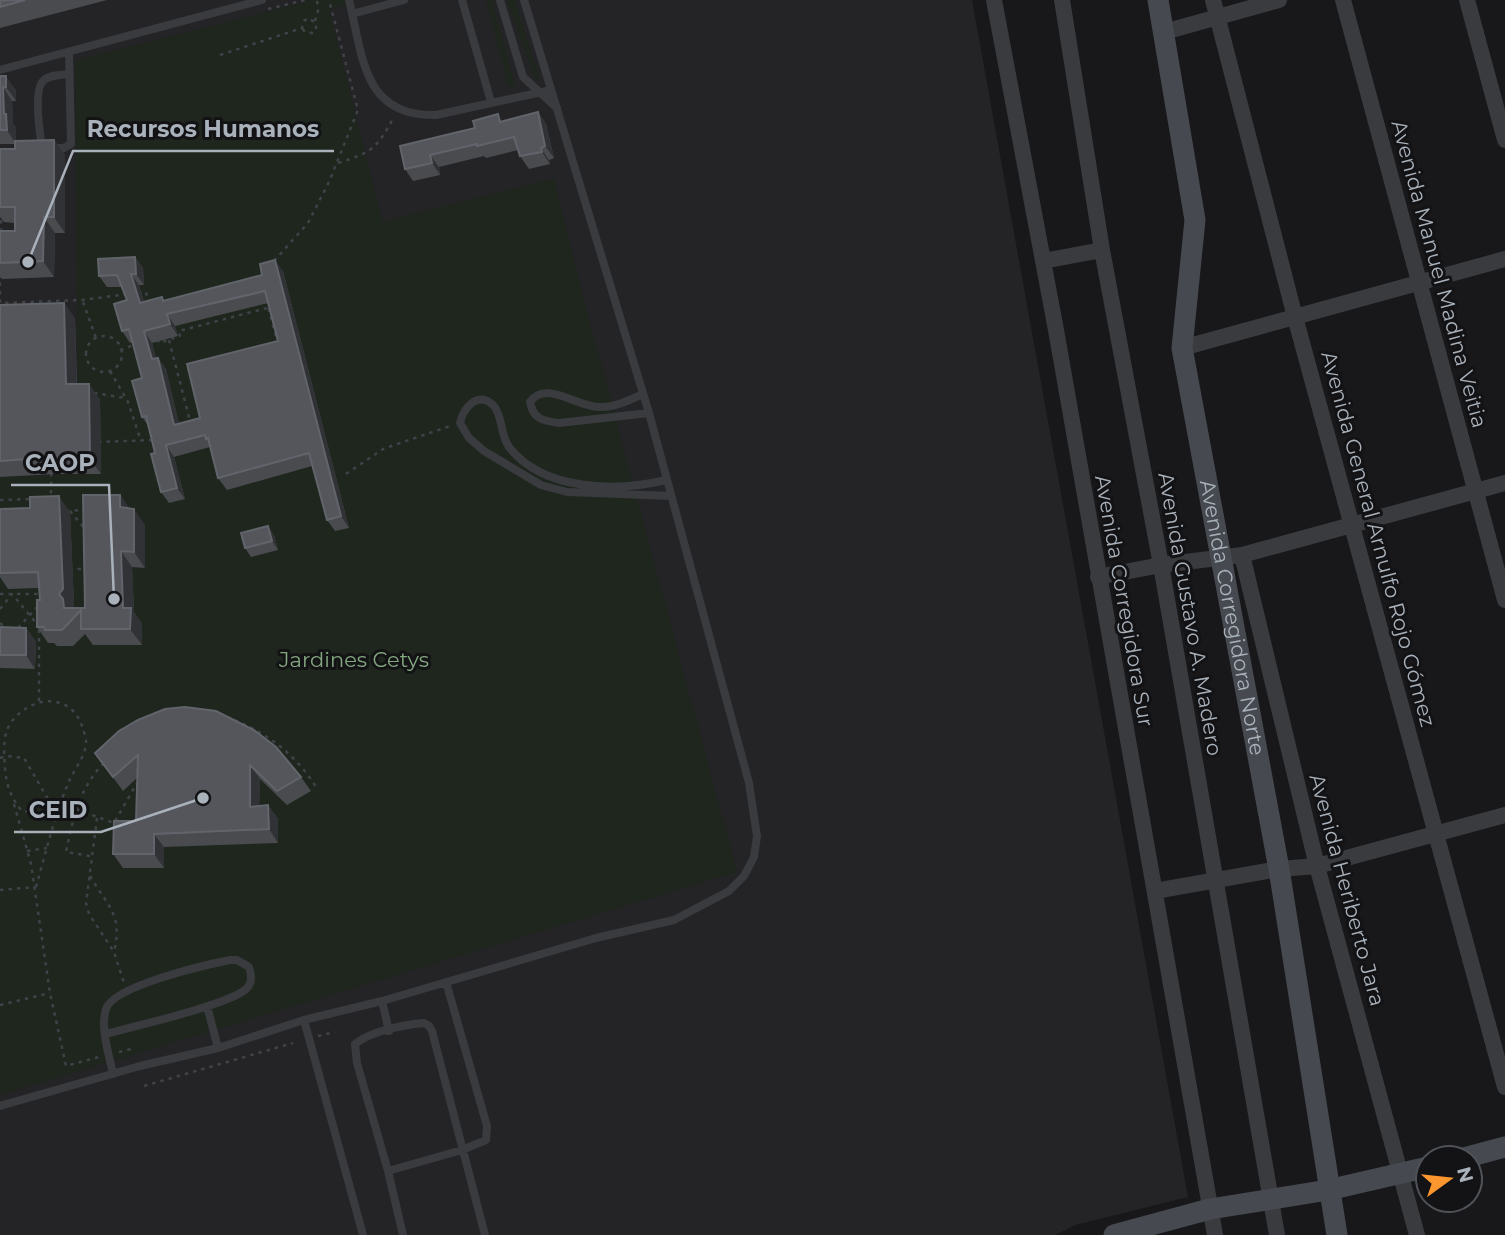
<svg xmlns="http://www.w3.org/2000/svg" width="1505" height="1235" font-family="Montserrat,sans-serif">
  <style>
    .built { fill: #242427 }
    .green { fill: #1e261d }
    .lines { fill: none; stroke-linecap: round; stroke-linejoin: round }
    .path { stroke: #3f4247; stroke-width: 2.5; stroke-dasharray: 3.5 5; stroke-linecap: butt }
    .lane { stroke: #393b3f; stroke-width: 8 }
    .street { stroke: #393b3f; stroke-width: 16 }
    .secondary { stroke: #464a50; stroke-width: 21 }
    .wall { fill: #494b4f; fill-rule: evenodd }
    .shaded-wall { fill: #313235 }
    .building { fill: #54565b; stroke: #61646a; stroke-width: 2; fill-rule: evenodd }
    .labels { text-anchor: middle; stroke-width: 6; stroke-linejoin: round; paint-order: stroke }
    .street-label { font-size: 21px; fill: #a9b1bb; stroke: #131315 }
    .park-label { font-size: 21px; fill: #83a77f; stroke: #131315 }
    .leader { fill: none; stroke: #a9b1bb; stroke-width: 2.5 }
    .callout-dot { fill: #a9b1bb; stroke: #131315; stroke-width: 2.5 }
    .callout-label { font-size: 23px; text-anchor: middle; font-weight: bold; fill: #a9b1bb; stroke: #131315; stroke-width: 6; stroke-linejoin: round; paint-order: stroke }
  </style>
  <rect width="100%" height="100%" fill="#18181a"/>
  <!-- built -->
  <path class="built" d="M0 0H972L1188 1197 1075 1225 1055 1235H0Z"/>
  <!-- green -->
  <path class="green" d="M311 0H352L353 3 329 10 383 222 554 179 588 315 737 872 0 1095V477L55 474H101L78 400 75 61Z
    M486 0H492L515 85 508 87Z
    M507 0H515L539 78 535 79Z"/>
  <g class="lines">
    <!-- path -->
    <path class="path" d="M268 9 305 0
      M315 21 318 11 317 0
      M220 55 302 28 304 21 308 18 316 23V30L312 33 305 32 302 28
      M338 163C373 152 376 149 394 117
      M1 232V218
      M274 261 308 223 329 182 358 110 329 0
      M0 274V303L82 300 128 294
      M138 293 146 292 148 302
      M266 300 278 344
      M83 302 96 338
      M86 354a18 18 0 1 1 36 0a18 18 0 1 1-36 0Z
      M158 339 159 343 180 336 179 331 267 308
      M169 340 190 421
      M120 350 134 345
      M110 371 128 402 141 441
      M94 393 125 398
      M98 442 154 440
      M51 473V498
      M346 474 383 449 450 426
      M0 500 32 499
      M66 511 84 510
      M70 511 85 529
      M69 569H87
      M0 594H40
      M0 609 12 594 37 624
      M0 623 6 628
      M18 628 37 607
      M39 701V627
      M227 717C264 731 295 753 316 787
      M0 758 7 756 24 758 48 799 114 823 137 783
      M14 804 31 864 50 993 66 1066 99 1057
      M97 818 86 903 89 914 114 952 124 983
      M27 851 47 848
      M90 856 66 852C73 819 79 789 103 764
      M90 876C108 907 123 914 114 952
      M36 887C46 852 55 813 70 779 76 766 90 751 85 735 82 726 80 718 73 711 52 690 17 706 7 730 3 740 4 756 5 767 6 785 11 798 22 811L37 812 52 800
      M0 890 36 887
      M0 1005 50 993
      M318 1036 335 1032
      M119 1052 135 1048
      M144 1086 293 1043"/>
    <!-- lane -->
    <path class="lane" d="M349 0C363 55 362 117 436 115L551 90
      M462 0 491 102
      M500 0 523 77 557 108
      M352 14 404 0
      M0 70 262 0
      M42 147C40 134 33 91 43 81 48 75 62 75 69 74
      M52 148H64L71 144 69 52
      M643 394C630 400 616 407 601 407 577 408 547 379 530 402 533 419 543 421 559 423L649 413
      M666 480C616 492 543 491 509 447 500 435 503 417 494 406 478 389 463 409 460 423L469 438 484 451 541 485 567 492 671 496
      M382 1001 389 1031
      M207 1006 218 1048
      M304 1020 363 1235
      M105 1034C131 1027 233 1004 247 988 253 982 251 974 249 967L237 960H230C205 965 113 986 106 1009 100 1029 109 1054 113 1074
      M0 1106 140 1066 218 1048 304 1020 382 1001 596 938 674 920 729 891 744 876 754 857 757 836 749 783 649 413 524 0
      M388 1171 462 1150 486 1140 487 1126 446 982
      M403 1235 388 1171 357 1063 355 1044C371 1031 403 1025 424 1023L429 1026 432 1031 485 1235"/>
    <!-- street -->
    <path class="street" d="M994 0 1056 330 1215 1235
      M1062 0 1102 250 1161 565 1277 1235
      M1213 0 1295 317 1505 1087
      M1343 0 1505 600
      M1467 0 1505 140
      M1164 32 1279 0
      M1043 261 1102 250
      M1182 348 1505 259
      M1242 555 1317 866 1417 1235
      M1098 577 1161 565 1242 555 1505 483
      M1155 891 1279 869 1317 866 1505 815"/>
    <!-- secondary -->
    <g class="secondary">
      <path id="s1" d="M1158 0 1195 220 1182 348 1279 869 1337 1235"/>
      <path d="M1464 1158 1505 1147"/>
      <path d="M1114 1235 1210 1209 1328 1190 1428 1167"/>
    </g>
  </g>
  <!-- wall -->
  <path class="wall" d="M0 0H107L0 28Z
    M0 76 16 90V101H12L13 124 16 128V141L54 140 65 155V233H55L54 277 2 279 0 277V231H15V223L4 222 0 217V149H15V144H0Z
    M538 112 546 124 554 158 549 160 550 164 529 169 520 156 518 150 486 158 484 156 439 167 440 175 413 181 405 169 400 146Z
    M135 257 143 268 144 285H139L144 302 162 297 165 301 283 271 349 528 335 531 327 520 312 466 227 490 218 478 210 447 174 457 185 499 169 503 161 492 155 453 149 427 142 417V378L133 342 130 343 122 331 127 300 122 287H107L99 276ZM268 303 278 341 200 418 179 424 166 369 158 358H156L152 343 178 336 175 326Z
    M64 303 75 319 77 384H89L100 400 101 474H55L0 477V305Z
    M120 495 129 508 145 525V568L132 567 134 612 142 624V645H93L85 634 73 646H57L54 643H48L37 627 40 600 39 588 8 589 0 577V509L70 512 74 605 72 608H85Z
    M274 535 278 550 251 557 245 548Z
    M0 627 26 628 36 642 35 669 0 668Z
    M119 731 301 777 311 791 287 805 260 779 259 806 268 805 278 819V843L164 847V868H123L113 854 136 821 137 778 123 791 95 753Z"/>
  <!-- shaded-wall -->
  <path class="shaded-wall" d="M6 76 16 90V101L6 87Z
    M3 87 12 101 13 124 16 128V144L7 130 4 114Z
    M538 112 546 124 554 158 545 146Z
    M54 140 65 155V233L54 217Z
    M541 148 549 160 550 164 542 152Z
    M430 155 439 167 440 175 432 163Z
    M44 217 55 233 54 277 43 261Z
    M135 257 143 268 144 285 136 274Z
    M275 260 283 271 349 528 341 516Z
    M131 274 139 285 148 315 140 303Z
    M64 303 75 319 77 399 66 384Z
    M167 314 175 326 178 336 170 324Z
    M144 331 152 343 160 371 152 359Z
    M158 358 166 369 182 436 174 425Z
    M89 384 100 400 101 474 90 459Z
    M166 445 174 457 185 499 177 488Z
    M120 495 131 511 120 507Z
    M59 496 70 512 74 605 70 610 64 608 59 594Z
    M134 509 145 525V568L134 552Z
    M268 526 274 535 278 550 272 541Z
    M121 551 132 567 134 612 142 624V645L130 629 123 608Z
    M26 628 36 642 35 669 26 655Z
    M250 765 260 779 259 821 250 807Z
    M268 805 278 819V843L269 829Z
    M154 834 164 847V868L154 854Z"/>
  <!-- building -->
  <path class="building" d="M0 0H25L0 7Z
    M0 76H6V87H3L4 114H6L7 130H0Z
    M538 112 545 146 541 148 542 152 520 156 514 137 477 146V144L430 155 432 163 405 169 400 146 475 128 473 121 498 114 500 122Z
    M54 140V217H44L43 261 0 263V231H15V207H0V149H15V141Z
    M135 257 136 274H131L140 303 162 297 163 301 262 275 260 264 275 260 341 516 327 520 309 453 218 478 208 438 206 439 205 435 166 445 177 488 161 492 151 454 155 453 146 416 142 417 132 381 142 378 129 329 122 331 114 304 127 300 117 275 99 276 98 259ZM265 291 278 341 187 364 200 418 174 425 158 358 152 359 144 331 170 324 167 314Z
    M64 303 66 384H89L90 459 44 458 0 461V305Z
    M83 495H120V507L134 509V552L121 551 123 608H131L130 629H81V610L62 630H45L44 627H37V600H40L38 572 0 573V509L30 508V497L59 496 63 589 59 594 63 599 64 608H85Z
    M268 526 272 541 245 548 241 533Z
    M0 627 26 628V655H0Z
    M185 707 216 711 254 730 276 747 301 777 277 791 250 765V807L268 805 269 829 154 834V854H113L114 821H136L138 755 113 777 95 753 119 731 138 720 165 709Z"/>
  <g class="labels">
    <!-- street labels -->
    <g class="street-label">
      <text transform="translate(1439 274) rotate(75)" y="7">Avenida Manuel Madina Veitia</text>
      <text transform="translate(1378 539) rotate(75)" y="7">Avenida General Arnulfo Rojo Gómez</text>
      <text transform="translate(1124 601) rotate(80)" y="7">Avenida Corregidora Sur</text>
      <text transform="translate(1190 614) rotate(80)" y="7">Avenida Gustavo A. Madero</text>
      <text dy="7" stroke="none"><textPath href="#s1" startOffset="626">Avenida Corregidora Norte</textPath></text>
      <text transform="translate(1347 890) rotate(75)" y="7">Avenida Heriberto Jara</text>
    </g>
    <!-- park labels -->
    <g class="park-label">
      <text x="354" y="667">Jardines Cetys</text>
    </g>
  </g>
  <!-- callouts -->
  <path class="leader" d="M28 262L73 151H334M114 599L109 485H11M203 798L101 832H14"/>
  <g class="callout-dot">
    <circle cx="28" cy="262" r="7"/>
    <circle cx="114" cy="599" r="7"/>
    <circle cx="203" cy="798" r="7"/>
  </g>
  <g class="callout-label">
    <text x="203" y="137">Recursos Humanos</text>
    <text x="60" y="471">CAOP</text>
    <text x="58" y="818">CEID</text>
  </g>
  <!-- north arrow -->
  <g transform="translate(1449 1179) rotate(75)"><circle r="33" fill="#131315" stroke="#4f5257" stroke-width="2"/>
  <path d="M0-5L12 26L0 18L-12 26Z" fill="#fc962e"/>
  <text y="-10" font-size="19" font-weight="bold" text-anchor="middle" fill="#a9b1bb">N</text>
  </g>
</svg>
